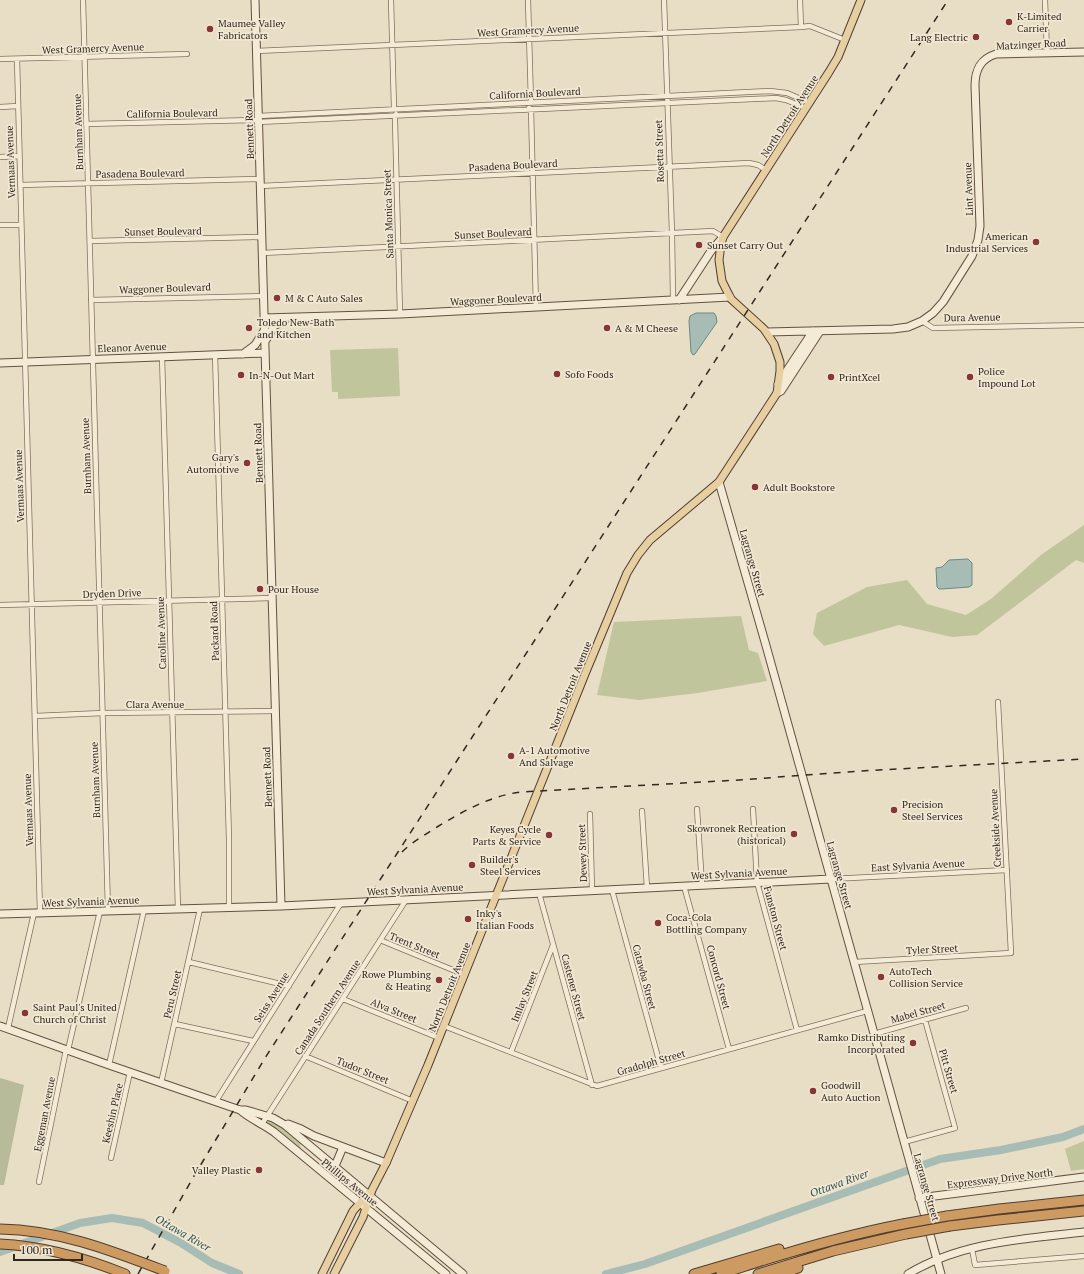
<svg xmlns="http://www.w3.org/2000/svg" width="1084" height="1274" font-family="'PT Serif',serif">
  <style>
    .green { fill: #c1c59b }
    .cemetery { fill: #b7bb99 }
    .water { fill: #a6bcb5; stroke: #6e8982 }
    .lines { fill: none; stroke-linecap: round; stroke-linejoin: round }
    .river { stroke: #a6bcb5; stroke-width: 8 }
    .street-casing { stroke: #816f5e; stroke-width: 6 }
    .secondary-casing { stroke: #635141; stroke-width: 9 }
    .primary-casing { stroke: #4f3e31; stroke-width: 9 }
    .highway-casing { stroke: #4f3e31; stroke-width: 11 }
    .street { stroke: #f4ebd7; stroke-width: 4.5 }
    .secondary { stroke: #f4ebd7; stroke-width: 7 }
    .primary { stroke: #e7cfa2; stroke-width: 7 }
    .highway { stroke: #cd9a61; stroke-width: 9 }
    .rail { stroke: #332820; stroke-width: 1.5; stroke-dasharray: 7 7; stroke-linecap: butt }
    .highway-bridge-casing { stroke: #4f3e31; stroke-width: 11; stroke-linecap: butt }
    .highway-bridge { stroke: #cd9a61; stroke-width: 9 }
    .poi-dot { fill: #883538; stroke: #f1e8d4; stroke-width: 1.5 }
    .labels { text-anchor: middle; stroke-width: 3.5; stroke-linejoin: round; paint-order: stroke }
    .poi-label { font-size: 10px; fill: #332820; stroke: #f1e8d4; text-anchor: start }
    .street-label { font-size: 10px; fill: #332820; stroke: #f1e8d4 }
    .water-label { font-size: 11px; font-style: italic; fill: #31514e; stroke: #f1e8d4 }
  </style>
  <rect width="100%" height="100%" fill="#e8ddc5"/>
  <!-- green -->
  <path class="green" d="M398 348 400 396 338 399V392H332L330 350Z
    M1084 525V563L1076 560 977 635 952 637 899 625 824 646 813 634 817 613 867 587 907 580 927 604 966 615 991 599 1041 555Z
    M741 616 749 650 758 653 767 681 698 693 639 700 597 695 614 622Z
    M268 1120 277 1124 298 1139 300 1142 301 1150 268 1124 267 1121Z
    M1084 1141V1169L1071 1171 1065 1149Z"/>
  <!-- cemetery -->
  <path class="cemetery" d="M0 1078 24 1085 4 1185H0Z"/>
  <!-- water -->
  <path class="water" d="M696 313H714L716 316 717 322 695 354 693 355 691 352 689 321 690 316Z
    M968 559 972 563V585L969 587 942 589H939L937 587 936 568 942 567 949 560Z"/>
  <g class="lines">
    <!-- river -->
    <path class="river" d="M0 1252 80 1223 112 1218 143 1223 181 1243 212 1263 239 1274
      M606 1274 645 1264 940 1159 1001 1150 1063 1137 1084 1129"/>
    <defs>
      <path id="street" d="M83 0 108 911
        M391 0 394 108 396 109
        M528 0 531 102 530 103
        M664 0 672 233 673 300
        M800 0 801 27
        M1045 0 1047 53
        M256 51 801 27 810 26 845 40
        M0 59 187 54
        M17 59 40 913
        M0 107 18 106
        M529 108 531 109 536 307
        M396 114 395 115V120L400 314
        M258 116 770 91 787 93 810 103
        M258 122 776 98 786 100 806 108
        M86 124 258 120
        M0 157 19 156
        M20 185 260 179
        M260 186 749 163 758 165 766 170
        M0 225H21
        M90 241 261 237
        M262 253 713 231 723 237
        M91 300 263 296
        M922 321 933 328 1084 325
        M215 354 229 839V908
        M162 356 178 909
        M0 605 272 598
        M35 716 103 713 275 711
        M697 809 702 885
        M753 809 757 882 797 1030
        M642 811 647 888
        M590 814 592 891
        M831 879 1007 870
        M684 886 729 1049
        M612 890 661 1068
        M539 893 592 1085
        M380 940 465 975
        M189 962 289 986
        M854 962 1011 953 998 702
        M343 999 439 1038
        M175 1024 253 1041
        M444 1026 597 1086 867 1011
        M8 1028 34 913
        M874 1034 966 1008
        M68 1050 100 911
        M511 1052 553 945
        M305 1056 413 1101
        M109 1065 144 910
        M161 1083 200 909
        M216 1101 341 903
        M262 1124 406 900
        M904 1142 955 1128 925 1020
        M111 1158 130 1072
        M39 1182 66 1050
        M972 1249 975 1265 1084 1256"/>
      <path id="secondary" d="M255 0 281 906
        M679 300 711 251 723 237
        M264 318 400 314 730 297
        M767 332 893 329 908 327 922 321 933 313 943 302 972 256 978 240 980 226 975 86C975 70 980 59 996 54L1084 52
        M266 340 274 326 286 319
        M243 354 255 345 264 331
        M0 363 265 353
        M778 384 813 331
        M777 393 781 391 820 331
        M719 482 765 642 941 1274
        M0 914 281 906 831 879
        M0 1026 109 1065 240 1110H246L273 1118 285 1125 463 1274
        M240 1110C250 1119 263 1124 274 1132L446 1274
        M288 1124 301 1129 314 1136 386 1163
        M335 1166 343 1147
        M919 1198 1084 1177
        M908 1274C961 1242 1024 1239 1084 1232"/>
      <path id="primary" d="M322 1274 353 1211 369 1193
        M334 1274 363 1217 372 1190 386 1163 428 1065 585 674 627 573 638 555 650 540 719 482 777 393 780 371V362L774 344 764 329 731 299 722 281 719 260 721 244 723 237 829 72 838 57 861 0"/>
      <path id="highway" d="M947 1216 999 1209 1084 1200
        M950 1226 998 1220 1084 1211
        M0 1244C43 1246 85 1258 125 1274
        M694 1274 779 1249
        M721 1274C781 1254 841 1236 903 1224
        M758 1274 833 1251 906 1234
        M780 1274 798 1268"/>
    </defs>
    <!-- street casing -->
    <use href="#street" class="street-casing"/>
    <!-- secondary casing -->
    <use href="#secondary" class="secondary-casing"/>
    <!-- primary casing -->
    <use href="#primary" class="primary-casing"/>
    <!-- highway casing -->
    <use href="#highway" class="highway-casing"/>
    <!-- street -->
    <use href="#street" class="street"/>
    <!-- secondary -->
    <use href="#secondary" class="secondary"/>
    <!-- primary -->
    <use href="#primary" class="primary"/>
    <!-- highway -->
    <use href="#highway" class="highway"/>
    <!-- rail -->
    <path class="rail" d="M402 852C412 842 425 835 437 827 464 811 489 796 521 792L739 780 860 771 1084 759
      M138 1274 194 1176 265 1058 948 0"/>
    <defs>
      <path id="highway-bridge" d="M903 1224 947 1216
        M0 1229C59 1230 110 1250 165 1271
        M906 1234 950 1226"/>
    </defs>
    <!-- highway-bridge casing -->
    <use href="#highway-bridge" class="highway-bridge-casing"/>
    <!-- highway-bridge -->
    <use href="#highway-bridge" class="highway-bridge"/>
  </g>
  <!-- markers -->
  <g class="poi-dot">
    <circle cx="1009" cy="22" r="4"/>
    <circle cx="210" cy="29" r="4"/>
    <circle cx="976" cy="37" r="4"/>
    <circle cx="1036" cy="242" r="4"/>
    <circle cx="699" cy="245" r="4"/>
    <circle cx="277" cy="298" r="4"/>
    <circle cx="249" cy="328" r="4"/>
    <circle cx="607" cy="328" r="4"/>
    <circle cx="557" cy="374" r="4"/>
    <circle cx="241" cy="375" r="4"/>
    <circle cx="831" cy="377" r="4"/>
    <circle cx="970" cy="377" r="4"/>
    <circle cx="247" cy="463" r="4"/>
    <circle cx="755" cy="487" r="4"/>
    <circle cx="260" cy="589" r="4"/>
    <circle cx="511" cy="756" r="4"/>
    <circle cx="894" cy="810" r="4"/>
    <circle cx="794" cy="834" r="4"/>
    <circle cx="549" cy="835" r="4"/>
    <circle cx="472" cy="865" r="4"/>
    <circle cx="468" cy="919" r="4"/>
    <circle cx="658" cy="923" r="4"/>
    <circle cx="881" cy="977" r="4"/>
    <circle cx="439" cy="980" r="4"/>
    <circle cx="25" cy="1013" r="4"/>
    <circle cx="913" cy="1043" r="4"/>
    <circle cx="813" cy="1091" r="4"/>
    <circle cx="259" cy="1170" r="4"/>
  </g>
  <g class="labels">
    <!-- poi labels -->
    <g class="poi-label">
      <text x="1017" y="20">K-Limited<tspan x="1017" dy="12">Carrier</tspan></text>
      <text x="218" y="27">Maumee Valley<tspan x="218" dy="12">Fabricators</tspan></text>
      <text x="968" y="41" text-anchor="end">Lang Electric</text>
      <text x="1028" y="240" text-anchor="end">American<tspan x="1028" dy="12">Industrial Services</tspan></text>
      <text x="707" y="249">Sunset Carry Out</text>
      <text x="285" y="302">M &amp; C Auto Sales</text>
      <text x="257" y="326">Toledo New-Bath<tspan x="257" dy="12">and Kitchen</tspan></text>
      <text x="615" y="332">A &amp; M Cheese</text>
      <text x="978" y="375">Police<tspan x="978" dy="12">Impound Lot</tspan></text>
      <text x="565" y="378">Sofo Foods</text>
      <text x="249" y="379">In-N-Out Mart</text>
      <text x="839" y="381">PrintXcel</text>
      <text x="239" y="461" text-anchor="end">Gary's<tspan x="239" dy="12">Automotive</tspan></text>
      <text x="763" y="491">Adult Bookstore</text>
      <text x="268" y="593">Pour House</text>
      <text x="519" y="754">A-1 Automotive<tspan x="519" dy="12">And Salvage</tspan></text>
      <text x="902" y="808">Precision<tspan x="902" dy="12">Steel Services</tspan></text>
      <text x="786" y="832" text-anchor="end">Skowronek Recreation<tspan x="786" dy="12">(historical)</tspan></text>
      <text x="541" y="833" text-anchor="end">Keyes Cycle<tspan x="541" dy="12">Parts &amp; Service</tspan></text>
      <text x="480" y="863">Builder's<tspan x="480" dy="12">Steel Services</tspan></text>
      <text x="476" y="917">Inky's<tspan x="476" dy="12">Italian Foods</tspan></text>
      <text x="666" y="921">Coca-Cola<tspan x="666" dy="12">Bottling Company</tspan></text>
      <text x="889" y="975">AutoTech<tspan x="889" dy="12">Collision Service</tspan></text>
      <text x="431" y="978" text-anchor="end">Rowe Plumbing<tspan x="431" dy="12">&amp; Heating</tspan></text>
      <text x="33" y="1011">Saint Paul's United<tspan x="33" dy="12">Church of Christ</tspan></text>
      <text x="905" y="1041" text-anchor="end">Ramko Distributing<tspan x="905" dy="12">Incorporated</tspan></text>
      <text x="821" y="1089">Goodwill<tspan x="821" dy="12">Auto Auction</tspan></text>
      <text x="251" y="1174" text-anchor="end">Valley Plastic</text>
    </g>
    <!-- street labels -->
    <g class="street-label">
      <text transform="translate(528 30) rotate(-3)" y="4">West Gramercy Avenue</text>
      <text transform="translate(1031 44) rotate(-3)" y="4">Matzinger Road</text>
      <text transform="translate(93 48) rotate(-2)" y="4">West Gramercy Avenue</text>
      <text transform="translate(535 93) rotate(-3)" y="4">California Boulevard</text>
      <text transform="translate(172 113) rotate(-1)" y="4">California Boulevard</text>
      <text transform="translate(789 116) rotate(-57)" y="4">North Detroit Avenue</text>
      <text transform="translate(249 129) rotate(-92)" y="4">Bennett Road</text>
      <text transform="translate(78 132) rotate(-92)" y="4">Burnham Avenue</text>
      <text transform="translate(659 151) rotate(-92)" y="4">Rosetta Street</text>
      <text transform="translate(10 162) rotate(-92)" y="4">Vermaas Avenue</text>
      <text transform="translate(513 165) rotate(-3)" y="4">Pasadena Boulevard</text>
      <text transform="translate(140 173) rotate(-1)" y="4">Pasadena Boulevard</text>
      <text transform="translate(968 189) rotate(-92)" y="4">Lint Avenue</text>
      <text transform="translate(388 214) rotate(-92)" y="4">Santa Monica Street</text>
      <text transform="translate(163 231) rotate(-1)" y="4">Sunset Boulevard</text>
      <text transform="translate(493 233) rotate(-3)" y="4">Sunset Boulevard</text>
      <text transform="translate(165 288) rotate(-2)" y="4">Waggoner Boulevard</text>
      <text transform="translate(496 299) rotate(-3)" y="4">Waggoner Boulevard</text>
      <text transform="translate(972 317) rotate(-1)" y="4">Dura Avenue</text>
      <text transform="translate(132 347) rotate(-2)" y="4">Eleanor Avenue</text>
      <text transform="translate(258 453) rotate(-92)" y="4">Bennett Road</text>
      <text transform="translate(86 456) rotate(-92)" y="4">Burnham Avenue</text>
      <text transform="translate(19 486) rotate(-92)" y="4">Vermaas Avenue</text>
      <text transform="translate(753 563) rotate(74)" y="4">Lagrange Street</text>
      <text transform="translate(112 593) rotate(-2)" y="4">Dryden Drive</text>
      <text transform="translate(214 631) rotate(-92)" y="4">Packard Road</text>
      <text transform="translate(161 633) rotate(-92)" y="4">Caroline Avenue</text>
      <text transform="translate(570 686) rotate(-68)" y="4">North Detroit Avenue</text>
      <text x="155" y="708">Clara Avenue</text>
      <text transform="translate(267 777) rotate(-92)" y="4">Bennett Road</text>
      <text transform="translate(95 780) rotate(-92)" y="4">Burnham Avenue</text>
      <text transform="translate(28 810) rotate(-92)" y="4">Vermaas Avenue</text>
      <text transform="translate(995 828) rotate(-93)" y="4">Creekside Avenue</text>
      <text transform="translate(582 853) rotate(-92)" y="4">Dewey Street</text>
      <text transform="translate(918 865) rotate(-3)" y="4">East Sylvania Avenue</text>
      <text transform="translate(739 873) rotate(-3)" y="4">West Sylvania Avenue</text>
      <text transform="translate(840 875) rotate(74)" y="4">Lagrange Street</text>
      <text transform="translate(415 889) rotate(-3)" y="4">West Sylvania Avenue</text>
      <text transform="translate(91 901) rotate(-2)" y="4">West Sylvania Avenue</text>
      <text transform="translate(776 918) rotate(75)" y="4">Funston Street</text>
      <text transform="translate(415 945) rotate(22)" y="4">Trent Street</text>
      <text transform="translate(932 949) rotate(-3)" y="4">Tyler Street</text>
      <text transform="translate(645 977) rotate(75)" y="4">Catawba Street</text>
      <text transform="translate(719 977) rotate(75)" y="4">Concord Street</text>
      <text transform="translate(449 987) rotate(-68)" y="4">North Detroit Avenue</text>
      <text transform="translate(574 987) rotate(75)" y="4">Castener Street</text>
      <text transform="translate(172 994) rotate(-77)" y="4">Peru Street</text>
      <text transform="translate(524 996) rotate(-68)" y="4">Imlay Street</text>
      <text transform="translate(271 997) rotate(-58)" y="4">Seiss Avenue</text>
      <text transform="translate(327 1007) rotate(-57)" y="4">Canada Southern Avenue</text>
      <text transform="translate(394 1010) rotate(22)" y="4">Alva Street</text>
      <text transform="translate(918 1012) rotate(-16)" y="4">Mabel Street</text>
      <text transform="translate(651 1062) rotate(-16)" y="4">Gradolph Street</text>
      <text transform="translate(363 1070) rotate(22)" y="4">Tudor Street</text>
      <text transform="translate(949 1071) rotate(74)" y="4">Pitt Street</text>
      <text transform="translate(112 1113) rotate(-77)" y="4">Keeshin Place</text>
      <text transform="translate(44 1114) rotate(-79)" y="4">Eggeman Avenue</text>
      <text transform="translate(1000 1178) rotate(-7)" y="4">Expressway Drive North</text>
      <text transform="translate(350 1182) rotate(39)" y="4">Phillips Avenue</text>
      <text transform="translate(927 1187) rotate(74)" y="4">Lagrange Street</text>
    </g>
    <!-- water labels -->
    <g class="water-label">
      <text transform="translate(839 1183) rotate(-20)" y="4">Ottawa River</text>
      <text transform="translate(183 1233) rotate(30)" y="4">Ottawa River</text>
    </g>
  </g>
  <!-- scale -->
  <path d="M14 1254v6h68v-6" fill="none" stroke="#332820" stroke-width="2"/>
  <text x="20" y="1254" font-size="12" fill="#332820" stroke="#f1e8d4" stroke-width="3" paint-order="stroke">100 m</text>
</svg>
